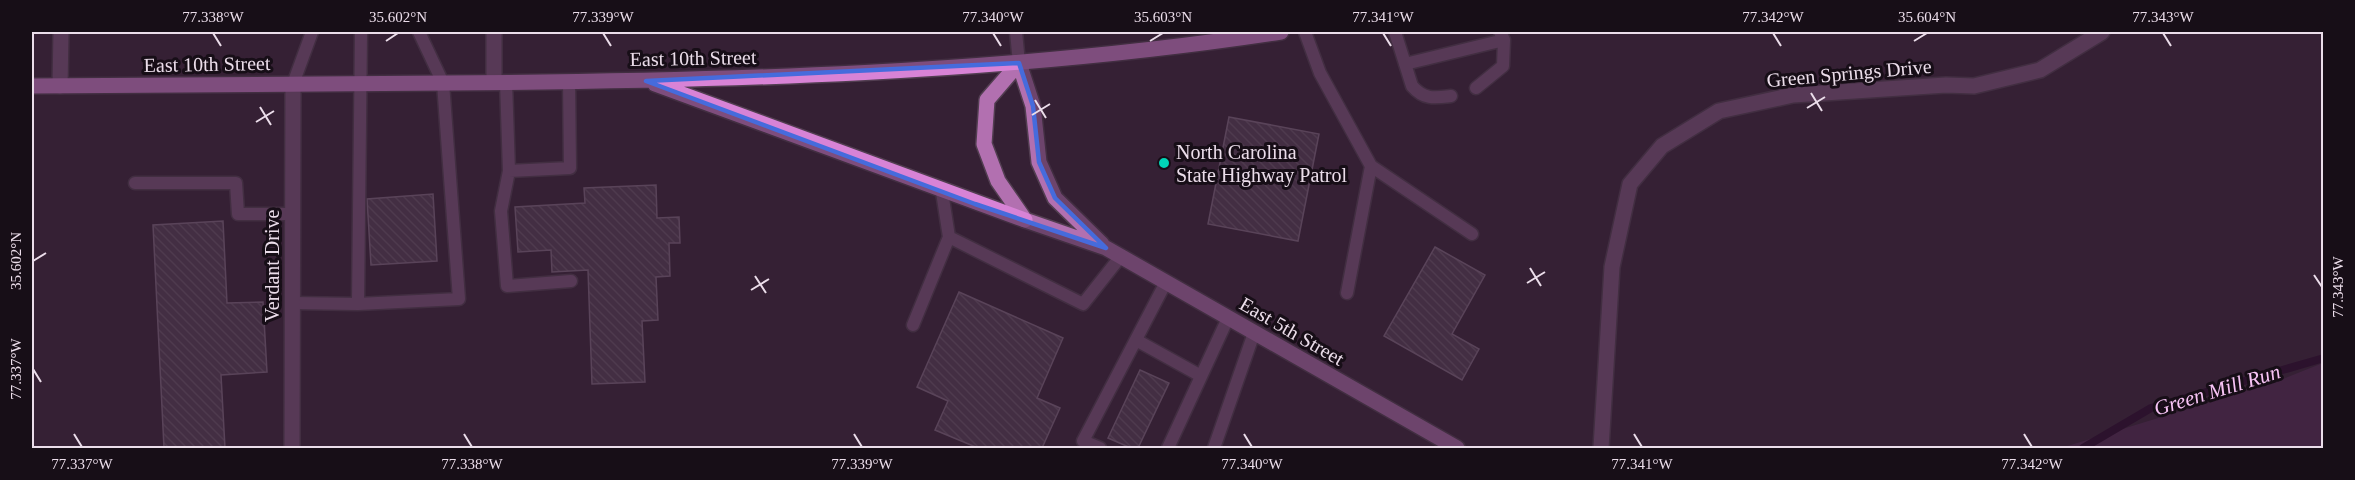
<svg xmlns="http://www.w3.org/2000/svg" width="2355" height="480" font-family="'Times New Roman',serif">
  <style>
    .park { fill: #512951 }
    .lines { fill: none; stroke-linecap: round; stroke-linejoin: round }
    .stream { stroke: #230024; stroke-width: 8 }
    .building { fill: url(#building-back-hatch); stroke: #866e85; stroke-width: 1.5 }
    .service-casing { stroke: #523e51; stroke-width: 15 }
    .minor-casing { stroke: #523e51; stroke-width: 18 }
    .secondary-casing { stroke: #523e51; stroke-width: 18 }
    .primary-casing { stroke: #523e51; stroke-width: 18 }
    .service { stroke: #80577f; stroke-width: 12 }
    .minor { stroke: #80577f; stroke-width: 15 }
    .secondary { stroke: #b270b0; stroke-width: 15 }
    .primary { stroke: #d883d6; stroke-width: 15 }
    .marked { fill: none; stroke: #466bdc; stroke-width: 4.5; stroke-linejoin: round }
    .ticks { fill: none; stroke: #ebddea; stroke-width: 2 }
    .poi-dot { fill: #00d5b7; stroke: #170e17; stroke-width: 2 }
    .labels { text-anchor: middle; stroke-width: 6; stroke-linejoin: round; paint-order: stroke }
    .street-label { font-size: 20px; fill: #ebddea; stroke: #170e17 }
    .poi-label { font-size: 20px; fill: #ebddea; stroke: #170e17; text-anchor: start }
    .water-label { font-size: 21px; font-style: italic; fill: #f8c4f6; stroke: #170e17 }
    .neatline { fill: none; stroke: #ebddea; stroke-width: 2 }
    .ticks-label { font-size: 15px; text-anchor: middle; fill: #ebddea }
  </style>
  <defs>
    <pattern id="building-back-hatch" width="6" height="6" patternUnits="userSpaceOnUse" patternTransform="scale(1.5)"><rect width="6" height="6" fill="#553f54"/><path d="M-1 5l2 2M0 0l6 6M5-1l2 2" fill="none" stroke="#6e5a6d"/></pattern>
  </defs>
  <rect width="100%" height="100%" fill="#352034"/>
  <!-- park -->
  <path class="park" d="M2323 363V448H2061L2278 381Z"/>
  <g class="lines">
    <!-- stream -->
    <path class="stream" d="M2083 448 2151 408 2324 358"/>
  </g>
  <!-- building -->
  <path class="building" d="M1229 117 1319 134 1298 241 1208 224Z
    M656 185 657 218 679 217 680 243H669L670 276 656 277 658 320 642 321 645 382 592 384 588 270 552 272 551 250 518 252 515 207 585 203 584 188Z
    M433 194 437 261 371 265 367 199Z
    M223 221 227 303 263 302 267 372 221 375 225 448H164L153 225Z
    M1435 247 1485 275 1452 334 1479 349 1462 380 1384 336Z
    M959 292 1063 338 1037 398 1060 408 1042 448H978L935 430 948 401 917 387Z
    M1140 370 1169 383 1138 448H1131L1108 438Z"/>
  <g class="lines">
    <defs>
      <path id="service" d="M361 32 358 304 459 299 443 83 419 32
        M1016 32 1019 63
        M1305 32 1320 73 1371 166 1472 234
        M1395 32 1412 86C1424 100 1435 98 1451 96
        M1405 64 1504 40
        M506 82 509 171 570 168 569 81
        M293 84 312 32
        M1476 88 1503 66 1504 40 1500 32
        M509 171 501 211 507 286 571 281
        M135 183H236L238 214H293
        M949 237 1083 304 1121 256
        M1347 293 1371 166
        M293 303 358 304
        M913 325 949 237 942 192
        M1136 340 1201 376
        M1100 448 1083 441 1166 282
        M1168 448 1228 318
        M1214 448 1254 333"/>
      <path id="minor" d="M494 82V32
        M60 86 61 32
        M292 448 293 84
        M1601 448 1612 267 1630 184 1662 146 1719 111 1793 95 1946 85 1974 86 2040 70 2102 32"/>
      <path id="secondary" d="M1019 63 987 100 984 144 998 181 1025 220 1106 248 1457 448
        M1019 63 1033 106 1039 162 1055 198 1102 244"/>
      <path id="primary" d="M655 84 1025 220
        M32 86C170 86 308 84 447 83 726 81 1005 74 1281 32"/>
    </defs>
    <!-- service casing -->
    <use href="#service" class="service-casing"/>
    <!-- minor casing -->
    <use href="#minor" class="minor-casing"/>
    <!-- secondary casing -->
    <use href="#secondary" class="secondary-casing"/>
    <!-- primary casing -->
    <use href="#primary" class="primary-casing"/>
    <!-- service -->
    <use href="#service" class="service"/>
    <!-- minor -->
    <use href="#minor" class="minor"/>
    <!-- secondary -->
    <use href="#secondary" class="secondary"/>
    <!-- primary -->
    <use href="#primary" class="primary"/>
  </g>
  <!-- marked area -->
  <path d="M0 0H2355V480H0ZM1019 63 1033 106 1039 162 1055 198 1106 248 975 204 646 81Z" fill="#352034" fill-opacity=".55" fill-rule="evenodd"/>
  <path class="marked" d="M1019 63 1033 106 1039 162 1055 198 1106 248 975 204 646 81Z"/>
  <!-- ticks -->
  <path class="ticks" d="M213 33 221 46M603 33 611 46M993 33 1001 46M1383 33 1391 46M1773 33 1781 46M2163 33 2171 46M386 41 398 33M1150 41 1163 33M1914 41 1927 33M1811 93 1822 111M1035 100 1046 118M260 107 271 125M1807 108 1825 97M1032 115 1050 104M256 122 274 111M33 261 46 253M1530 268 1541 286M2314 275 2322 287M755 276 766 293M1527 283 1545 272M751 290 769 279M33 369 41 382M74 434 82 447M464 434 472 447M854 434 862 447M1244 434 1252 447M1634 434 1642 447M2024 434 2032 447"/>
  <!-- markers -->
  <circle class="poi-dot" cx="1164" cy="163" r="6"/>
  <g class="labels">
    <!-- street labels -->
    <g class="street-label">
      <text transform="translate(693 58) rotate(-1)" y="7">East 10th Street</text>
      <text transform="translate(207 64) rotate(-1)" y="7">East 10th Street</text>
      <text transform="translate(1849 73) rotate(-5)" y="7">Green Springs Drive</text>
      <text transform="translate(272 266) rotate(-90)" y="7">Verdant Drive</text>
      <text transform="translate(1292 331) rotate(30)" y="7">East 5th Street</text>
    </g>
    <!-- poi labels -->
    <g class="poi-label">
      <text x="1176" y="159">North Carolina<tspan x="1176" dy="23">State Highway Patrol</tspan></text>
    </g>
    <!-- water labels -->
    <g class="water-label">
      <text transform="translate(2217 390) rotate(-17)" y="7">Green Mill Run</text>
    </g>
  </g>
  <!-- border -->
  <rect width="2355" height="480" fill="none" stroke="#170e17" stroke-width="66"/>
  <rect x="33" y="33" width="2289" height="414" class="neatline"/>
  <g class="ticks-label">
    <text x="213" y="22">77.338°W</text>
    <text x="398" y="22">35.602°N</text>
    <text x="603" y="22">77.339°W</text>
    <text x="993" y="22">77.340°W</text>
    <text x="1163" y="22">35.603°N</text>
    <text x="1383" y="22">77.341°W</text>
    <text x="1773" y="22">77.342°W</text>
    <text x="1927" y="22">35.604°N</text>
    <text x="2163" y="22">77.343°W</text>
    <text transform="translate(16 261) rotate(-90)" y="5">35.602°N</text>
    <text transform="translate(2338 287) rotate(-90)" y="5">77.343°W</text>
    <text transform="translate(16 369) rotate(-90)" y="5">77.337°W</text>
    <text x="82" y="469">77.337°W</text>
    <text x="472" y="469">77.338°W</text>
    <text x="862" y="469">77.339°W</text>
    <text x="1252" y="469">77.340°W</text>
    <text x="1642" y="469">77.341°W</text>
    <text x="2032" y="469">77.342°W</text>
  </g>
</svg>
